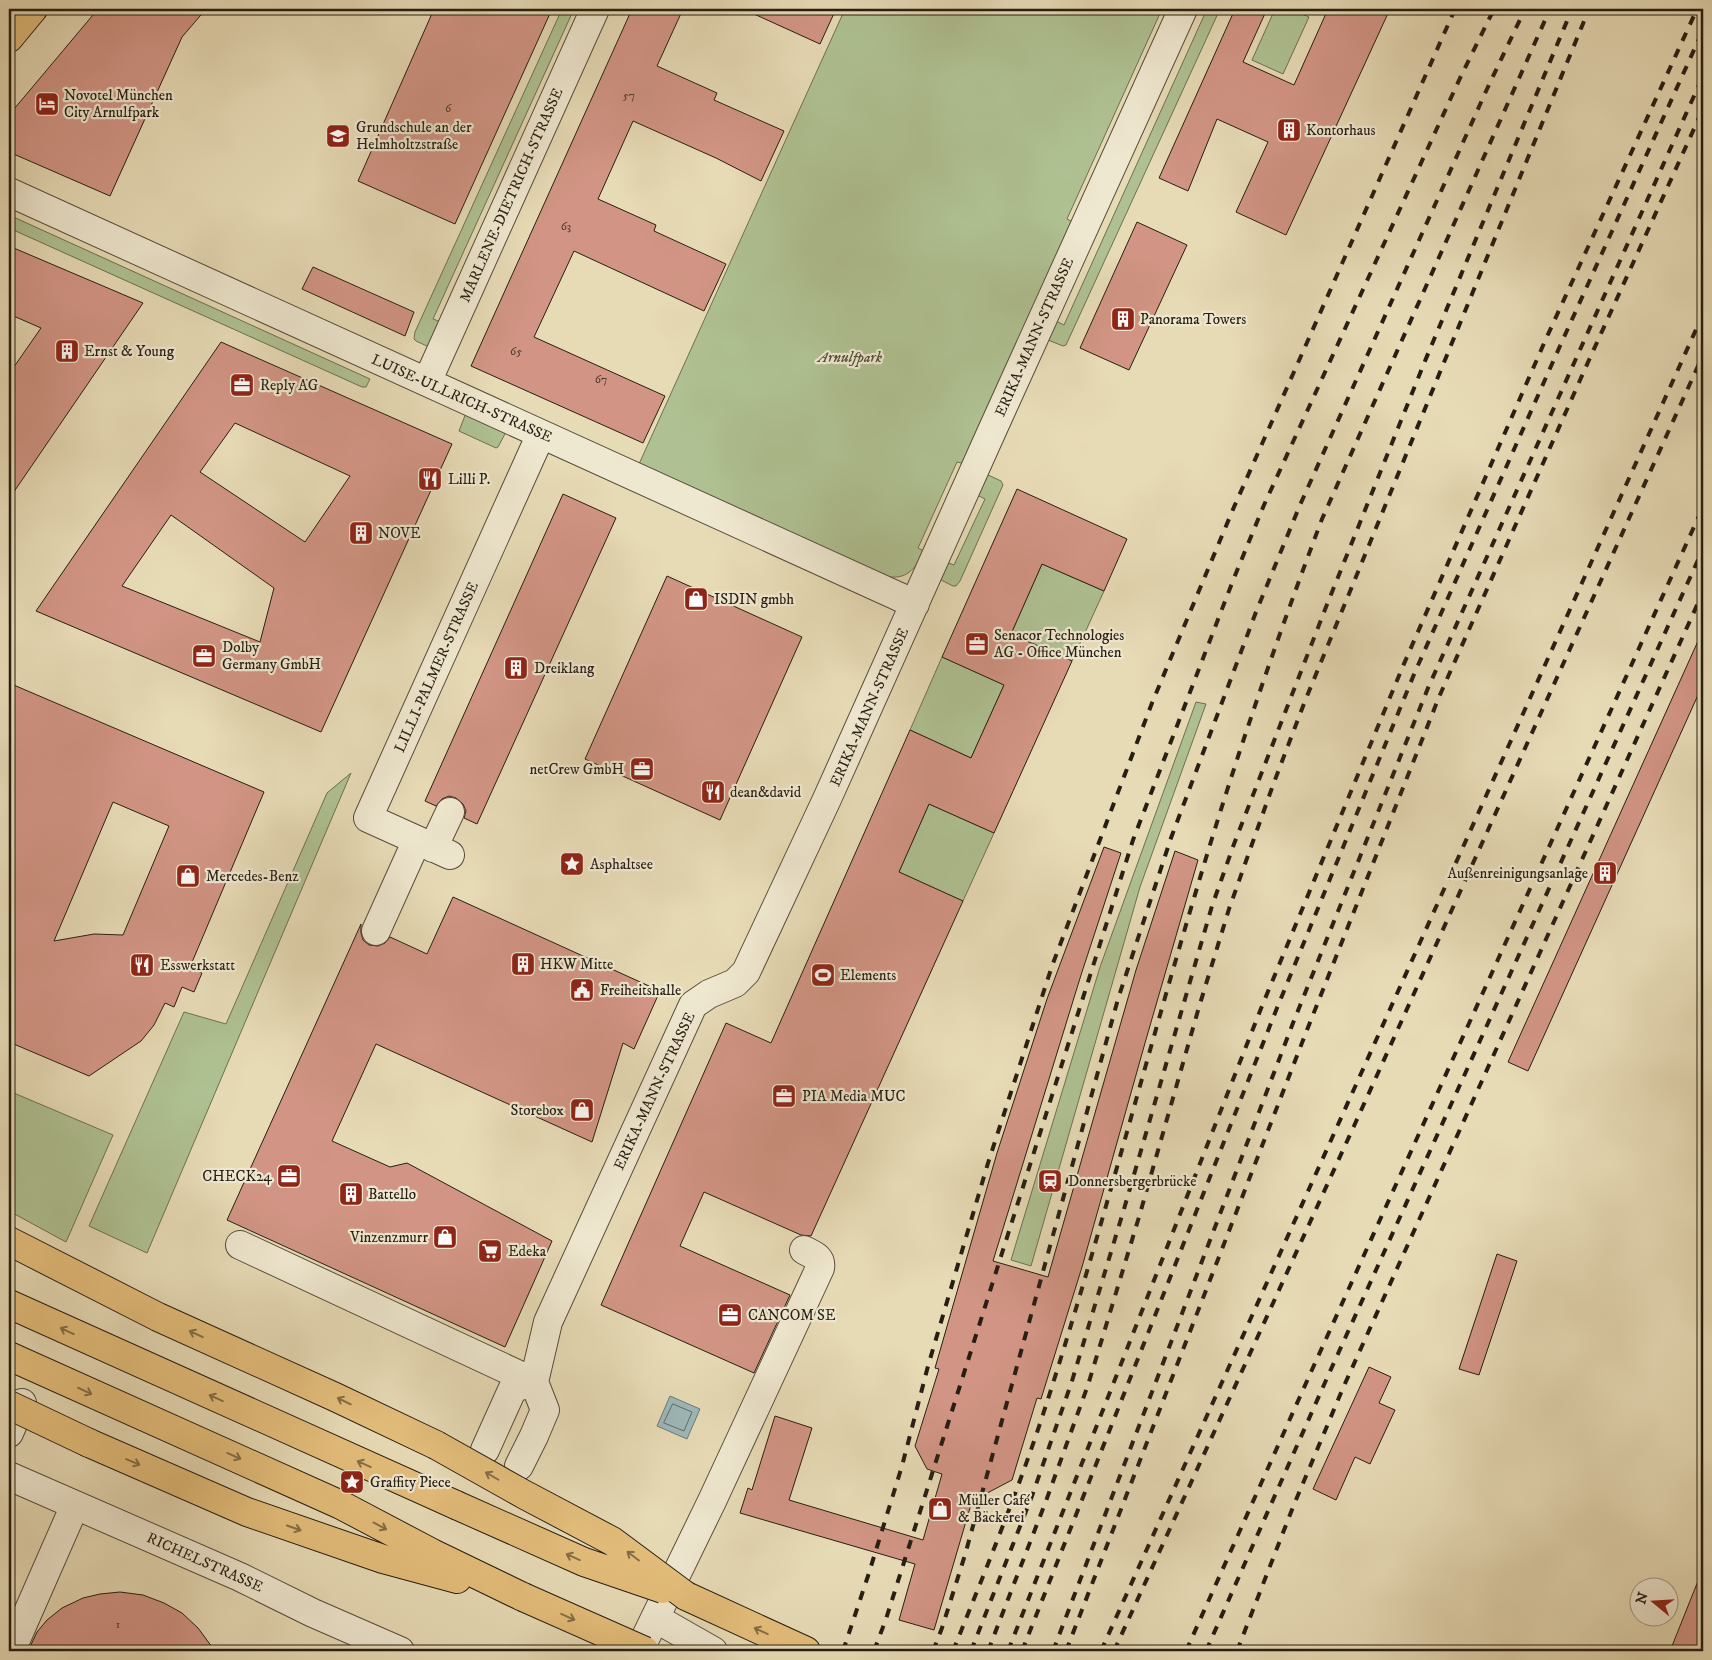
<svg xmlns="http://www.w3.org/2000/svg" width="1712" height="1660" font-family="'IM FELL DW Pica',serif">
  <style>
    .green { fill: #afc192; stroke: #6b7052 }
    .water { fill: #9db8ba; stroke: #6e7a77 }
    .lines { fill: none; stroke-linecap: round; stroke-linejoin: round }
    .shore { stroke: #626b66; stroke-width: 1 }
    .building { fill: #d29585; stroke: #271e13; fill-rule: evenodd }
    .minor-casing { stroke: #574d3c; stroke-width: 30 }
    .major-casing { stroke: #271e13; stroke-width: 30 }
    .highway-casing { stroke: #271e13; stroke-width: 30 }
    .minor { stroke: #efe8d0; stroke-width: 28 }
    .major { stroke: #e4be7b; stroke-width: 28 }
    .highway { stroke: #e4be7b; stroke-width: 28 }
    .rail { stroke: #271e13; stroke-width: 4; stroke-dasharray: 9 9; stroke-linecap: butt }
    .highway-bridge-casing { stroke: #271e13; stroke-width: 30; stroke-linecap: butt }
    .highway-bridge { stroke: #e4be7b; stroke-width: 28 }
    .oneway { stroke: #866e47 }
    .labels { text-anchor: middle; stroke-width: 4.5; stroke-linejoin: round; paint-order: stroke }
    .number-label { font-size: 12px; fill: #523c30 }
    .poi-label { font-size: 15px; fill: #271e13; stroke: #efe8d0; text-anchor: start }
    .street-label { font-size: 15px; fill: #271e13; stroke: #efe8d0 }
    .park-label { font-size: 15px; font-style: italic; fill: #504f39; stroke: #efe8d0 }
  </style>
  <rect width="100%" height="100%" fill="#e7dbb6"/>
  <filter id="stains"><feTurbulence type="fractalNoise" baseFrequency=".004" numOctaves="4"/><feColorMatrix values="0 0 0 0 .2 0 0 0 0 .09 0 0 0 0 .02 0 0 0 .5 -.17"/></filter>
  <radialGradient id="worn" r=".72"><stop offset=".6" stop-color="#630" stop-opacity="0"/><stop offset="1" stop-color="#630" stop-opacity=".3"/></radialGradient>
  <!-- green -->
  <path class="green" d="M562 9H574L433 319 441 322 429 347 416 341 414 339 415 332Z
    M845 9H1162L1067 219 1073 222 965 464 957 462 918 548 926 552C913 569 908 581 884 576L639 464Z
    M1207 9H1220L1066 345 1063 346 1048 340 1056 321 1064 325Z
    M1275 9H1291L1309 17 1283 74 1252 60Z
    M9 215 370 379 366 387H362L9 228Z
    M466 413 506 432 498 447 496 448 459 431Z
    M986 474 1001 481 1003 485 960 581 956 586H953L939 579 946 562 954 565 985 499 977 495Z
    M1042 564 1104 591 1072 661 1011 634Z
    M942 657 1004 685 971 758 910 730Z
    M1196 702 1206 704 1140 887 1031 1266 1011 1260 1100 967Z
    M351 773 147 1253 89 1226 184 1012 226 1024 327 793Z
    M929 804 994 833 963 901 899 872Z
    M9 1091 113 1135 66 1242 9 1211Z"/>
  <!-- water -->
  <path class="water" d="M670 1396 700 1409 687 1439 657 1426Z"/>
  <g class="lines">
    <!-- shore -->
    <path class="shore" d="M673 1404 692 1412 684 1431 664 1423Z"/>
  </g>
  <!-- building -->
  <path class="building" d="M98 9H206L182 37 110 196 9 152V115Z
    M434 9H552L455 224 358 181Z
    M632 9H683L657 66 717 93 714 100 784 131 761 181 716 158 633 121 598 199 656 225 654 231 726 264 704 311 574 251 534 337 665 396 643 443 471 366Z
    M743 9H836L820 44Z
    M1235 9H1267L1243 62 1294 85 1328 9H1390L1286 235 1236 212 1268 142 1217 119 1188 191 1159 178Z
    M1137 222 1187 245 1129 370 1080 348Z
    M9 246 143 303 9 499V374L41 328 9 314Z
    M313 267 414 312 405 336 302 289Z
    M221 342 452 444 321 732 36 611ZM235 423 350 476 305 542 200 472ZM171 515 274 588 260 642 122 586Z
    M1017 489 1127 539 1104 591 1042 564 1011 634 1072 661 994 833 929 804 899 872 963 901 811 1236 801 1235 704 1192 680 1246 790 1295 754 1373 601 1305 726 1023 771 1043 910 730 971 758 1004 685 942 657Z
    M563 494 616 518 477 824 464 818 466 811 463 804 456 798 449 796 442 799 436 806 425 801Z
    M667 576 802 637 720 820 585 759Z
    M1703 630V684L1528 1071 1508 1062Z
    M9 683 264 792 190 967 202 973 194 992 182 987 174 1007 165 1003 154 1025 141 1041 89 1076 9 1042ZM113 802 169 826 123 935 94 934 54 941Z
    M1104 847 1121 853 1081 975 993 1261 1048 1277 1136 970 1175 851 1198 860 1145 1043 1082 1267 1041 1399 1037 1398 1012 1480 972 1501 934 1630 899 1620 915 1564 740 1513 748 1488 752 1490 775 1416 812 1428 789 1500 923 1540 942 1474 927 1469 915 1446 939 1369 935 1368 997 1153 1047 999Z
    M453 897 660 991 634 1049 623 1043 592 1142 376 1044 332 1141 390 1167 407 1163 552 1241 505 1347 227 1220 361 924V933L363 940 369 945 378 946 385 943 390 937 427 954Z
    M1497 1254 1517 1261 1479 1375 1459 1369Z
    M1369 1367 1391 1377 1379 1403 1395 1410 1370 1464 1355 1457 1336 1500 1313 1489Z
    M1702 1571 1703 1651H1670Z
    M120 1592 143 1595 164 1603 182 1613 198 1628 215 1651H28L37 1632 47 1620 62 1608 83 1598 100 1594Z"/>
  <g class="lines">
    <defs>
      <path id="minor" d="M9 192 915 604
        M427 382 595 9
        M433 848 450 812
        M450 855 368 818 541 434
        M376 931 417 840
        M240 1245 534 1382 545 1410 534 1436 519 1466
        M534 1382 548 1322 693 1005 709 994 735 983 746 972 827 799 991 433 1183 9
        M9 1433 22 1403
        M485 1450 513 1388 534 1382
        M9 1476 240 1577 313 1613 400 1651
        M655 1618 713 1651
        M11 1651 75 1505
        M639 1651 712 1501 820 1268C822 1257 813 1255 804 1250"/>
      <path id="major" d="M9 38 33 9"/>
      <path id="highway" d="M9 1241 158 1317 335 1397 436 1445
        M9 1304 456 1505
        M9 1356 341 1505 432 1553 523 1597
        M89 1443 247 1512 383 1559 457 1579
        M686 1596 806 1651"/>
    </defs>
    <!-- minor casing -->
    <use href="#minor" class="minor-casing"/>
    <!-- major casing -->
    <use href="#major" class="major-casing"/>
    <!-- highway casing -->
    <use href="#highway" class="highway-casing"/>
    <!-- minor -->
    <use href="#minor" class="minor"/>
    <!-- major -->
    <use href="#major" class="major"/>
    <!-- highway -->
    <use href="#highway" class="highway"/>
    <!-- rail -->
    <path class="rail" d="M843 1651 868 1576 902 1466 928 1366 988 1163 1052 966 1152 703 1234 507 1455 9
      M874 1651 886 1619 1133 840 1234 578 1264 505 1461 76 1494 9
      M933 1651 942 1628 965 1555 1118 999 1171 838 1256 612 1300 505 1487 89 1525 9
      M953 1651C986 1569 1021 1484 1048 1399 1102 1230 1146 1058 1197 888 1234 763 1276 641 1322 519L1550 9
      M971 1651 1032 1496 1072 1381 1124 1209 1212 906 1234 844 1326 607 1425 361 1572 9
      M988 1651 1046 1501 1088 1385 1139 1217 1199 1007 1229 909 1273 785 1305 701 1589 9
      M1008 1651 1262 1006 1403 666 1545 341 1697 9
      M1022 1651 1277 1008 1415 672 1560 346 1703 30
      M1053 1651 1293 1023 1428 688 1703 76
      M1066 1651 1307 1030 1439 697 1589 360 1703 109
      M1101 1651 1703 314
      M1114 1651 1354 1126 1703 355
      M1186 1651 1311 1372 1703 507
      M1206 1651 1327 1378 1703 549
      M1237 1651 1293 1507 1343 1388 1703 592"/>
    <defs>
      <path id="highway-bridge" d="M9 1405 89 1443
        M436 1445 525 1495 612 1541 686 1596
        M456 1505 584 1562 663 1589
        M523 1597 645 1651"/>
    </defs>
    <!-- highway-bridge casing -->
    <use href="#highway-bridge" class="highway-bridge-casing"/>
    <!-- highway-bridge -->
    <use href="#highway-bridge" class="highway-bridge"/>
  </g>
  <!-- one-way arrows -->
  <defs><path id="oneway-shaft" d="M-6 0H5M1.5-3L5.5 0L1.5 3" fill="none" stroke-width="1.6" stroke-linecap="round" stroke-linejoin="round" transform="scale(1.25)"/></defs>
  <g class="oneway">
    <use href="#oneway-shaft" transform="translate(67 1331) rotate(-155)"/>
    <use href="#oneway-shaft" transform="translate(196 1334) rotate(-155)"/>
    <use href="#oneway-shaft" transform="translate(85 1391) rotate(25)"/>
    <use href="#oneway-shaft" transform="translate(216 1398) rotate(-156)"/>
    <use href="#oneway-shaft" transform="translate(344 1401) rotate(-154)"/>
    <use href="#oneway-shaft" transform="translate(234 1456) rotate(24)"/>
    <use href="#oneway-shaft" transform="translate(133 1462) rotate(23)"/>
    <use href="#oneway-shaft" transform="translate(364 1464) rotate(-156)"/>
    <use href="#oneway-shaft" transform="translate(492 1476) rotate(-150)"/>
    <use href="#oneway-shaft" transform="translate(380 1526) rotate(28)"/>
    <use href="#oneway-shaft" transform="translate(294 1528) rotate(19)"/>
    <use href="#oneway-shaft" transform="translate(633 1556) rotate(-143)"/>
    <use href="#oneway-shaft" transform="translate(573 1557) rotate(-156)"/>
    <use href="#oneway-shaft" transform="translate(568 1617) rotate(24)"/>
    <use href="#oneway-shaft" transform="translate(761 1631) rotate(-155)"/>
  </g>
  <!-- icons -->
  <defs>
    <symbol id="hotel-square" viewBox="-11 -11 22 22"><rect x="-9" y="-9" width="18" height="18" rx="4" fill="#8f2418" stroke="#efe8d0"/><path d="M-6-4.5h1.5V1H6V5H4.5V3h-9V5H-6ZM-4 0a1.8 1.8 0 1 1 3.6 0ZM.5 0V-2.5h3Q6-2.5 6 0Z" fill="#fff"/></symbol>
    <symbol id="building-square" viewBox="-11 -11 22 22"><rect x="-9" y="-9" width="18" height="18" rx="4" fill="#8f2418" stroke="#efe8d0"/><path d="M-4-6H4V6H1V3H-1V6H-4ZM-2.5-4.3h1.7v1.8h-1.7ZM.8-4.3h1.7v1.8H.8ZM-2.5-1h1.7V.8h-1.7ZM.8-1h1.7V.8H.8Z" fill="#fff"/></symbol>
    <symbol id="school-square" viewBox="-11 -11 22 22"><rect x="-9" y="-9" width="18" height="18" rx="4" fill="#8f2418" stroke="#efe8d0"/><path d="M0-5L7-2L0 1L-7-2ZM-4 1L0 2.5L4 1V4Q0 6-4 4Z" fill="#fff"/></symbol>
    <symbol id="office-square" viewBox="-11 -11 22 22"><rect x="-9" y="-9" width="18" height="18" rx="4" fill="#8f2418" stroke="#efe8d0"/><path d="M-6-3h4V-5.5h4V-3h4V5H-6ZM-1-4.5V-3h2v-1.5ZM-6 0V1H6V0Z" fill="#fff"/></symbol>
    <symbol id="restaurant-square" viewBox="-11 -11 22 22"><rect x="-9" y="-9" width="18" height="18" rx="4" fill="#8f2418" stroke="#efe8d0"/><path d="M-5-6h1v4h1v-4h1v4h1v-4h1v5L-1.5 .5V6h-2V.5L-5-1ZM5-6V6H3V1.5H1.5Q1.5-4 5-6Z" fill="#fff"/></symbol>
    <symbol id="shop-square" viewBox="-11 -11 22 22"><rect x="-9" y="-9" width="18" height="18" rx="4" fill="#8f2418" stroke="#efe8d0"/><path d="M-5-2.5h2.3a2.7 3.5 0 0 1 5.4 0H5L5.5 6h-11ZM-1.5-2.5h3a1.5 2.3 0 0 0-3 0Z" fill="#fff"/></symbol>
    <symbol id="sight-square" viewBox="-11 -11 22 22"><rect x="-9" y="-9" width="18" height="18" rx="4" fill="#8f2418" stroke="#efe8d0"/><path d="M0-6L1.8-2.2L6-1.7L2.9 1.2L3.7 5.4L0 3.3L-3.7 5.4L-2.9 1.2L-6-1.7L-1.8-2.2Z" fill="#fff"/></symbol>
    <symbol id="stadium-square" viewBox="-11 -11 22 22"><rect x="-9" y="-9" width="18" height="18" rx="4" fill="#8f2418" stroke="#efe8d0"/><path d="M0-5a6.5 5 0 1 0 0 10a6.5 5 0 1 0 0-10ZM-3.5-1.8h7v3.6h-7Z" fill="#fff"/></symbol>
    <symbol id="civic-square" viewBox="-11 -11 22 22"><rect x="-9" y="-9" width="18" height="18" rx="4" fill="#8f2418" stroke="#efe8d0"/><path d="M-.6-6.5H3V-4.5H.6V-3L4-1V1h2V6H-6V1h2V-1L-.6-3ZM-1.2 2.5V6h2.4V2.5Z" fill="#fff"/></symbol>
    <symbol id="station-square" viewBox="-11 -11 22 22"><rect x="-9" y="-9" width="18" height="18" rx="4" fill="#8f2418" stroke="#efe8d0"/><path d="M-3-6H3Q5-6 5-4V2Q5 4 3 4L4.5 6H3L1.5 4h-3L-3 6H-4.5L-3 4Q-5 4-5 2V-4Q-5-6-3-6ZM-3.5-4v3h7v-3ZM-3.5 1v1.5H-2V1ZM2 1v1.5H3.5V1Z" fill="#fff"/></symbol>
    <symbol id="supermarket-square" viewBox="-11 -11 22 22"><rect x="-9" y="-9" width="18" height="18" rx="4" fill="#8f2418" stroke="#efe8d0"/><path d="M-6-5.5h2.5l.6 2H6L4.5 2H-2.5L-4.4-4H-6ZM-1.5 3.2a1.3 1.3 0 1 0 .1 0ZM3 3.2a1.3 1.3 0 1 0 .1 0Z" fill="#fff"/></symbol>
  </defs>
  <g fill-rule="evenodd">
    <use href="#hotel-square" x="33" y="90" width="28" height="28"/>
    <use href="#building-square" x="1275" y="116" width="28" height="28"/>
    <use href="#school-square" x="324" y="122" width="28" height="28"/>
    <use href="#building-square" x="1109" y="305" width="28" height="28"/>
    <use href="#building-square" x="53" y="337" width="28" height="28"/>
    <use href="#office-square" x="228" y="371" width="28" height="28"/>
    <use href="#restaurant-square" x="416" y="465" width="28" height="28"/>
    <use href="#building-square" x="347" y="519" width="28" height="28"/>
    <use href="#shop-square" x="682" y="585" width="28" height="28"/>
    <use href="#office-square" x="963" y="630" width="28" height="28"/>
    <use href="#office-square" x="190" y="642" width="28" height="28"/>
    <use href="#building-square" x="502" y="654" width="28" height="28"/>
    <use href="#office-square" x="628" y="755" width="28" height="28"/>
    <use href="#restaurant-square" x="699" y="778" width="28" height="28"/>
    <use href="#sight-square" x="558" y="850" width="28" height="28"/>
    <use href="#building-square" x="1591" y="859" width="28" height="28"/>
    <use href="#shop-square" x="174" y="862" width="28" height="28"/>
    <use href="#building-square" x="509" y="950" width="28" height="28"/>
    <use href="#restaurant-square" x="128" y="951" width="28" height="28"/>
    <use href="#stadium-square" x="809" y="961" width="28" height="28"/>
    <use href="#civic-square" x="568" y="976" width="28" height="28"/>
    <use href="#office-square" x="770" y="1082" width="28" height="28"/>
    <use href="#shop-square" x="568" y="1096" width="28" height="28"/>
    <use href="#office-square" x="275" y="1162" width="28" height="28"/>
    <use href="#station-square" x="1036" y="1167" width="28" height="28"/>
    <use href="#building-square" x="337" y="1180" width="28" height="28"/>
    <use href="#shop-square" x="431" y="1223" width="28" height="28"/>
    <use href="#supermarket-square" x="476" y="1237" width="28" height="28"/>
    <use href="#office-square" x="716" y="1301" width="28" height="28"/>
    <use href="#sight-square" x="338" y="1468" width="28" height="28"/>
    <use href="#shop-square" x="926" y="1495" width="28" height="28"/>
  </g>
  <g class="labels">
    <!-- number labels -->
    <g class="number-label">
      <text x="629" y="99">57</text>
      <text x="448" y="112">6</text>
      <text x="566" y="230">63</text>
      <text x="516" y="355">65</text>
      <text x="601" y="383">67</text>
      <text x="118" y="1628">1</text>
    </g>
    <!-- poi labels -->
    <g class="poi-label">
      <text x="64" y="100">Novotel München<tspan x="64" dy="17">City Arnulfpark</tspan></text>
      <text x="356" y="132">Grundschule an der<tspan x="356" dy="17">Helmholtzstraße</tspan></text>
      <text x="1306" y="135">Kontorhaus</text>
      <text x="1140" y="324">Panorama Towers</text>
      <text x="84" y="356">Ernst &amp; Young</text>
      <text x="260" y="390">Reply AG</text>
      <text x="448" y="484">Lilli P.</text>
      <text x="378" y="538">NOVE</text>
      <text x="714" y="604">ISDIN gmbh</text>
      <text x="994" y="640">Senacor Technologies<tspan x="994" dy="17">AG - Office München</tspan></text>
      <text x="222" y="652">Dolby<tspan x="222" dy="17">Germany GmbH</tspan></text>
      <text x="534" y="673">Dreiklang</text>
      <text x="624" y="774" text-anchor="end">netCrew GmbH</text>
      <text x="730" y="797">dean&amp;david</text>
      <text x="590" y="869">Asphaltsee</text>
      <text x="1588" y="878" text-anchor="end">Außenreinigungsanlage</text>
      <text x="206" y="881">Mercedes-Benz</text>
      <text x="540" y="969">HKW Mitte</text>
      <text x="160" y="970">Esswerkstatt</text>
      <text x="840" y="980">Elements</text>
      <text x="600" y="995">Freiheitshalle</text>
      <text x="802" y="1101">PIA Media MUC</text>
      <text x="564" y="1115" text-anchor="end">Storebox</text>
      <text x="272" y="1181" text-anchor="end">CHECK24</text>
      <text x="1068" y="1186">Donnersbergerbrücke</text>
      <text x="368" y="1199">Battello</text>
      <text x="428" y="1242" text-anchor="end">Vinzenzmurr</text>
      <text x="508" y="1256">Edeka</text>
      <text x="748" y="1320">CANCOM SE</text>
      <text x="370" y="1487">Graffity Piece</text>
      <text x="958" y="1505">Müller Café<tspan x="958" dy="17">&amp; Bäckerei</tspan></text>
    </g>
    <!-- street labels -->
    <g class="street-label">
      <text transform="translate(511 195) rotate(-66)" y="5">MARLENE-DIETRICH-STRASSE</text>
      <text transform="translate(1034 337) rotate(-66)" y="5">ERIKA-MANN-STRASSE</text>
      <text transform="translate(462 398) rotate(24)" y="5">LUISE-ULLRICH-STRASSE</text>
      <text transform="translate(436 667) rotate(-66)" y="5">LILLI-PALMER-STRASSE</text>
      <text transform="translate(869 707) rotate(-66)" y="5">ERIKA-MANN-STRASSE</text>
      <text transform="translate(654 1091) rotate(-65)" y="5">ERIKA-MANN-STRASSE</text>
      <text transform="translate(205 1562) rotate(24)" y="5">RICHELSTRASSE</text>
    </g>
    <!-- park labels -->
    <g class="park-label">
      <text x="850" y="362">Arnulfpark</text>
    </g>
  </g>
  <!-- margin -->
  <rect width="1712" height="1660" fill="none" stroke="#e7dbb6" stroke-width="30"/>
  <rect x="10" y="10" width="1692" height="1640" fill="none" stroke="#271e13" stroke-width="2.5"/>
  <rect x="15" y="15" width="1682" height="1630" fill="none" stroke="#271e13"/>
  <!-- north arrow -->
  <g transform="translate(1654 1602) rotate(288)"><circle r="24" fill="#efe8d0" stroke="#9f9784"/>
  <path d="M0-4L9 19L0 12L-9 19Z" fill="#8f2418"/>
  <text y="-8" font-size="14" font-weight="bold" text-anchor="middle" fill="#271e13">N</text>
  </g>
  <rect width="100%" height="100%" filter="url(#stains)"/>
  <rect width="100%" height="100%" fill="url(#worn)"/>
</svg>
